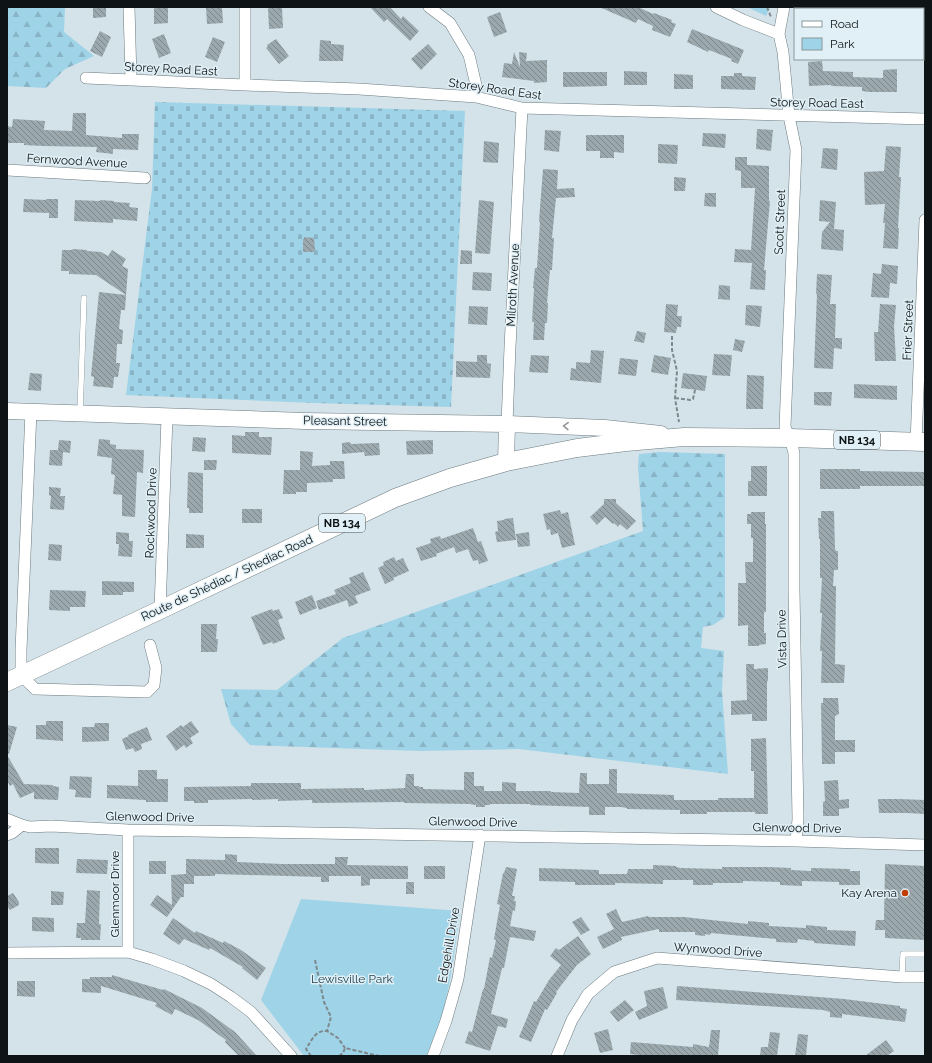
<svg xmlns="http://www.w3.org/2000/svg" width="932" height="1063" font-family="Raleway,sans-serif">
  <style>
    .forest { fill: url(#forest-firs) }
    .cemetery { fill: url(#cemetery-stones) }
    .park { fill: #9fd3e7 }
    .building { fill: url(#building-back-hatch) }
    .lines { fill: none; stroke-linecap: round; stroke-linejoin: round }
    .lane-casing { stroke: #6c7a7f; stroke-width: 6 }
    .street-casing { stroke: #6c7a7f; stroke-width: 12 }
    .secondary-casing { stroke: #6c7a7f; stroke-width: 17 }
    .primary-casing { stroke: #6c7a7f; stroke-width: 19 }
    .path { stroke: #7e898e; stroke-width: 2; stroke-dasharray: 4 2; stroke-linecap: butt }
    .lane { stroke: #fff; stroke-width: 5.5 }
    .street { stroke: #fff; stroke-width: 11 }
    .secondary { stroke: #fff; stroke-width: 16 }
    .primary { stroke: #fff; stroke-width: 18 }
    .oneway { stroke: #939596 }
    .poi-dot { fill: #c23b01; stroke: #e0f0f6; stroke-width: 1.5 }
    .labels { text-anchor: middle; stroke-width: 3; stroke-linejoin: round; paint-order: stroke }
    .shield { fill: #e0f0f6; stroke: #4d5558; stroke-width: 1 }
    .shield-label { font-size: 11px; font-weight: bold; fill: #0e1315 }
    .street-label { font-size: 12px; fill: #0e1315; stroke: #e0f0f6 }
    .poi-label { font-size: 12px; fill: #0e1315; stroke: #e0f0f6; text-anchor: end }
    .park-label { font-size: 12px; fill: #163b48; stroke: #e0f0f6 }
  </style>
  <defs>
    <pattern id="forest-firs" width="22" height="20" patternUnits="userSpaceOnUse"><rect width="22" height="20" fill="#9fd3e7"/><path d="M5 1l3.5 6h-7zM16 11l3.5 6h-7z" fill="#88b4c5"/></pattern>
    <pattern id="cemetery-stones" width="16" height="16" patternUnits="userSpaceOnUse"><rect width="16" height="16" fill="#9fd3e7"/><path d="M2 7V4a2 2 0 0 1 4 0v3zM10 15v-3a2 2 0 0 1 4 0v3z" fill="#88b4c5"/></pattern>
    <pattern id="building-back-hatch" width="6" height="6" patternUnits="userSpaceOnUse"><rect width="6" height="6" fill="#9ba9af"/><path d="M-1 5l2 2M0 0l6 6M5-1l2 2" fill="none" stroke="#7d888d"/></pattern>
  </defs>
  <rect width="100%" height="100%" fill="#d3e3e9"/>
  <!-- forest -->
  <path class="forest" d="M7 7H65L64 32 94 56 65 69 46 88 7 86Z
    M660 452 725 454V617L713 625 703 627 701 648 724 651 722 690 728 774 519 749 420 751 250 745 231 724 221 689 277 690 343 638 643 531 638 467 639 454Z"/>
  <!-- cemetery -->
  <path class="cemetery" d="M155 102 465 111 451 407 314 403 126 395 152 189Z"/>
  <!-- park -->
  <path class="park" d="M747 7H770L766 16Z
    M301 899 460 911C453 960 449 1011 426 1056H304L261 1000Z"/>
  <!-- building -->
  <path class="building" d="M93 7H106V17L93 18Z
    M154 7H168V23L154 24Z
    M206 7H222L223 23 207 24Z
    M268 7H282L283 28 269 29Z
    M370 7H390L401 19 403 16 419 31 410 41 387 19 384 22Z
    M599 7H638L653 14 654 13 672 20 671 22 676 24 670 37 652 30 653 26 638 19 636 23Z
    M500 12 507 32 494 37 487 17Z
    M692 29 744 50 738 64 731 61 732 59 709 50 708 52 687 42Z
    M100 31 111 37 102 57 90 51Z
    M164 34 171 53 159 58 152 39Z
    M213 37 225 42 217 62 205 57Z
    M276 39 289 56 279 64 266 48 268 46 267 45Z
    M320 40 331 41V44L344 45 343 61H319Z
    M428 44 437 54 421 70 411 59Z
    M514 52 520 67 519 52 527 53 526 61 547 60V82L534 83V81L502 77 504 63 512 64Z
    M822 61 823 71 853 72V77L883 78V70L897 69V92H869L862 91V87L831 86V85L809 86 808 62Z
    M624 71 647 72V85H624Z
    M563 72H607V86L563 87Z
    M734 73H742V76L756 77 755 90 721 89V76H734Z
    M674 74 693 75V89H674Z
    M73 113H86V135L122 138V134H139L138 150 113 149V154L96 152 97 147 43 146 24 145V143H7V126L12 127 13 119 45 121 44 130 72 131Z
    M757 129 773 130 771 151 756 149Z
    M545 130 561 131 559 152 544 150Z
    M703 133 726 134 725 148 702 146Z
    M586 135H624V153L614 152V158H600V151H586Z
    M484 141 499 143 498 163 483 162Z
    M658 144 678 145 677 164 658 163Z
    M886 146 901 147 899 177H901L898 228H899L898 249 883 248 885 223H883L885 204 865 205 864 172 884 171Z
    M823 148 838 149 837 170 821 168Z
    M735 157H747V165L769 166V201H770L764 270H766L765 290 750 289 752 263 734 262 735 249 751 250 755 188H741V171L735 170Z
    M543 169 558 170 557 189 574 188 575 197 556 198 552 238H554L552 270H550L547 303H548L547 323H545L544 340H533L534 322H532L534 288H533L535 268H537L540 222 539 221Z
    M674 177 686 178 685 191H674Z
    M705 193H716V207L704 206Z
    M24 199 46 200V199H58V218H49V213L23 212Z
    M75 200 100 201V200L114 201V202L130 203 129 207 138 208 137 221 113 219V223L74 221Z
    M479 200 494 202 490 254 475 253Z
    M820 200 836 202 834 229 844 230 843 251 821 249 822 232 830 222 819 221Z
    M304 237 314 238 315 250 314 252H303V239H304Z
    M73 249 87 250V251L101 252 108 256 112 250 126 259 122 266 128 269 126 295 96 275 69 274V271H61L62 250H72Z
    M461 250 472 251V264H460Z
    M882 264 898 266 897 284 890 283 889 298 871 297 873 273 881 274Z
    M473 272 492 273 491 291 472 290Z
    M817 274 832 275 830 304H836L835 338H842V349L834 348 833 369 814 368 817 294H816Z
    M719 285 730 286V300L718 299Z
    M99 292 126 295 125 310H121L119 329 123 330 122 344H117L116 363H120L118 377H114L113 388 93 386 94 377 91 376Z
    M666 304 678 305 677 316H682L681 327H677L676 333 664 332Z
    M880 304 896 305 894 326 896 361H875L874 332H878Z
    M746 305 762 306 760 327 745 325Z
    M469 306 488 307 487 325 468 324Z
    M637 331 646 333 644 343 634 341Z
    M735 339 745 341 742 352 733 350Z
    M591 350 604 351 601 383 570 380 571 368 576 369V362L590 363Z
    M714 354 732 355 730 376 712 375Z
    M477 355H487V363L491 364 490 378 456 377V361L477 362Z
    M531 355 549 356 548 373 529 372Z
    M654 355 671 358 668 375 651 372Z
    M620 358 638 360 636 376 618 374Z
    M30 373 42 374 41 391 28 390Z
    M683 373 707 376 705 391 681 388Z
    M747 375 764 376 763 409H746Z
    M854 384 897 386V400L854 398Z
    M814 392H832L831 406 814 405Z
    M245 432H259V437H272L271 455 232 453V435L245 436Z
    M193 437 206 438 205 452 192 451Z
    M99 439 110 440V444L116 445V449L144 450 143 473 137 472 135 517 122 516V495L113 494 115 475 111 474 112 458 97 456Z
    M59 440 71 441 70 453 63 452 62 466 49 465 50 450H58Z
    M433 440V454L407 455 406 441Z
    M350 442 351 444 379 443 380 455 365 456 364 452 342 454V443Z
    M300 451 313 452 312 466 330 465V461H344L345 479H333V482L307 483V492H296V494H283L284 470H300Z
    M204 460H217L216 470H204Z
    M751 466H767V496H748V481H751Z
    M820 469H860V471L925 472V486H860V489H820Z
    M188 472 203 473V513H189V508H187Z
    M49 487 61 488 60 496H65L64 510 50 509 51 496 49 495Z
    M604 499H616V503L636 521 627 530 620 524 618 527 614 523 613 524 605 517 597 525 590 517 604 504Z
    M242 509H262V523H242Z
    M560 510 561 514 568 512 575 545 562 548 558 533 551 535 550 529 547 530 543 514Z
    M821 511H834L835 549 836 551H838V570H834L833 586H836L835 664 845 665 844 683H821L822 651H820L822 613H820L822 578H820V539H819L818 518H821Z
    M751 512H765V524H766V612H764V633H766V644L759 645V646H748V625L738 626V583H746L745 562H753V538H751V524H747V514H751Z
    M513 518 516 540 497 542 495 532 498 531 497 521 504 520V519Z
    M473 528 478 542 481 541 488 561 479 564 478 560 473 561 468 549 456 553 454 547 436 554 437 556 421 561 416 548 431 543 430 539 440 536 441 539Z
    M116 532 129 533V541H133L132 557 118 556 119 544H116Z
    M529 532 530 546 518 547 516 534Z
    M186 534 204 535V548H186Z
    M49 544 62 545 61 561 48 560Z
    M394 557 396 561 403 558 409 571 393 578 394 580 385 584 378 568 384 565 383 562Z
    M363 572 371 590 355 596 358 603 349 607 347 600 319 610 316 601 336 594 334 590 351 583 349 578Z
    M102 581 134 582V592H123V595H102Z
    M50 590 86 591 85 607H70V611L49 610Z
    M312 595 317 608 300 615 295 602Z
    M272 609 273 611 279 609 283 618 278 620 285 639 273 644 272 642 263 645 251 617Z
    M201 624H217L216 639H218L217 652H201Z
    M746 664H754V669L768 668V681H767V721H752V714L731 715V701L747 700Z
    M823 698H838L839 714 835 716V740H855V752H835V764H822L821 703H823Z
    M46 721H63V741L36 739V725H46Z
    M191 721 199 732 190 738 193 743 186 748 184 745 176 751 166 736 181 725 183 727Z
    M95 723H109V741L82 742V727H94Z
    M7 725 17 727 9 754 7 753Z
    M147 727 152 740 141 744 142 749 135 752 133 748 126 750 122 739 129 736 128 735Z
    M766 738 768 814H755V812H707V814H680V810L627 809V808L621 807H605V815H589V807L530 805V804H490V805H485V807H476V805L469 804 404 803V802L312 803V800L278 801V799L252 800V799L208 800V803H194V801H184V787L251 786V783H301V789L364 788V790L405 788 406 774H414V786H419V787H423V789L464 790V772H474V786H484V791H502V782L516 783V791H551V792L579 793 580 773H587V784H609V769H617V793L674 795V800H718V798H754V771H751V739Z
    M7 755 24 784 53 785V786L59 787 58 800 34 799V792L20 798 13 784 10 786 7 780Z
    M138 770H157V779H168V802H146V800L107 798V785L138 786Z
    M70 776 92 777 91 798 75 797 76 790 69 789Z
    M838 780 839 800 849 799V808L839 809V816H823V802L825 801 824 781Z
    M878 799H898L925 800V814L907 813H879Z
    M35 848H59V864L35 863Z
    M225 854 237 855V862L282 864H335V857H348L347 865 408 866V879H370V885L361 886V876H329V882H321V877L215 874V876H194V884H184V897H181L167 917 150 905 157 895 172 905 171 875 186 874V859L225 860Z
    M77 859 108 860 107 874 76 873Z
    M149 861H166V874H149Z
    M885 864 925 866V940L885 938V930H875L876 920H884Z
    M653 865 676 866V867L681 868 722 869V867H768L791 868V870L811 871V868L850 869V871H860V885H839V882L802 881V886L780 885V882L743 881V883H713V885H693V880H663V884L615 883V885H575V882L539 881V868L599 870V874H627L628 869H653Z
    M424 866H445V879H424Z
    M506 867 517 869 512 896H515L514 901H516L515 911 513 910 510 926 536 931 534 941 510 937 504 968H502L491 1014 508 1019 506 1028 498 1026 490 1051 465 1043 469 1031 472 1032 483 989H484L490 957 492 958 496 940 494 939 500 905 497 904 503 873H504Z
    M406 882H414V894H406Z
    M87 890 100 891 99 924H101L100 940H81V938H76L77 923H85Z
    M51 891 64 892 63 905H51Z
    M13 893 19 902V905L10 910 7 906V896Z
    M616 909 622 922 648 916 649 917H684L748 924V921L769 923V926L806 928V925L827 927V930L856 931 855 946 814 943V941L798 939 797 943 776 942V939L711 933 710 935 705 934V936L695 935V932H659V929L621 937 622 940 603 949 597 937 614 929 606 914Z
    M32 917 54 918V932L32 931Z
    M581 917 590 930 581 935 572 922Z
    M173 918 195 933 196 931 223 943 224 941 241 950 266 968 257 980 242 968 243 967 210 948 209 950 184 939 179 945 163 934Z
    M578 936 591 954 577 965 556 992 557 993 547 1010 545 1009 531 1042 519 1037 534 1001 536 1002 549 980 561 965 550 956 556 948 559 950Z
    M112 975 163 990 164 989 202 1008 235 1032 257 1056H239L225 1042 226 1040 198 1020 175 1009 172 1015 155 1006 157 1003 101 986V993L82 992V979H90V977H112Z
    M17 981H35V997L17 996Z
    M677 986 844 999 900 1006V1008L907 1009 905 1022 842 1014V1018L830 1017V1012L823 1010 676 1000Z
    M663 987 668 1008 639 1020 635 1012 647 1006 644 991Z
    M625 1000 634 1010 618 1022 610 1012Z
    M608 1029 613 1050 600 1053 594 1033Z
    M711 1030H720L718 1056H646L630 1054 631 1042 693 1047V1044L709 1047Z
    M770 1032 780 1033 777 1056H760L761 1047H768Z
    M798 1034 808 1035 806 1056H795Z
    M886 1040 894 1051 887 1056H865Z"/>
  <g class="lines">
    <defs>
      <path id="lane" d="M80 413 84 298
        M902 977 903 954H925"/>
      <path id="street" d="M129 7 131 79
        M429 7 450 23 469 55 476 85V97
        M716 7 743 20 779 34
        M784 7 779 34 783 52 789 116 796 150 785 427 790 438 794 453V590L798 819 796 841
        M86 78 245 85 359 89 476 97 522 108 925 119
        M245 85V7
        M7 170 145 178
        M31 411 21 650V675L35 689 147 692 154 685 156 668 150 645
        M507 424 510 347 522 108
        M916 442 925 220
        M160 610 167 417
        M7 819 22 825 30 827 51 826 128 830 796 841 925 845
        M7 835 12 833 22 825
        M128 952V830
        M7 953 128 952 152 959 184 971 211 984 231 997 251 1012 291 1056
        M433 1056 446 1021 458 979 480 835
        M557 1056 572 1020 588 994 614 972 657 958 902 977H925"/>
      <path id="secondary" d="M7 411 305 421 507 424 605 428 661 434
        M506 462 507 424"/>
      <path id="primary" d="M7 682 160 610 395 498 450 478 506 462 577 448 626 442 684 437 790 438 925 442"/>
    </defs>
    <!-- lane casing -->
    <use href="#lane" class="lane-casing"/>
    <!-- street casing -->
    <use href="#street" class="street-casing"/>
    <!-- secondary casing -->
    <use href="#secondary" class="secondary-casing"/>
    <!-- primary casing -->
    <use href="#primary" class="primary-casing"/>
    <!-- path -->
    <path class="path" d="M767 7 771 17
      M672 336V350L677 371 675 398 679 422
      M675 398 690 400 693 399 695 390
      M315 960 324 1002 331 1017 327 1031 338 1038 345 1048
      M311 1056 306 1049C312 1040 315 1030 327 1031
      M339 1056 343 1053 345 1048 379 1056"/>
    <!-- lane -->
    <use href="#lane" class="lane"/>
    <!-- street -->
    <use href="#street" class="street"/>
    <!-- secondary -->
    <use href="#secondary" class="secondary"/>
    <!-- primary -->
    <use href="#primary" class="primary"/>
  </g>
  <!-- one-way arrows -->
  <defs><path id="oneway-chevron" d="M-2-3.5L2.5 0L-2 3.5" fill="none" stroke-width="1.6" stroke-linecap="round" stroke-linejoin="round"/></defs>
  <use class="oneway" href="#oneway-chevron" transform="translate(566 426) rotate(-178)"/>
  <!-- markers -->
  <circle class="poi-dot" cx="905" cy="893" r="4"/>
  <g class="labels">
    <!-- shield labels -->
    <g class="shield">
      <rect x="834" y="431" width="46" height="18" rx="3"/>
      <rect x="319" y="514" width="46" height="18" rx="3"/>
    </g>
    <g class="shield-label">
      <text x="857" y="444">NB 134</text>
      <text x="342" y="527">NB 134</text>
    </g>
    <!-- street labels -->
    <g class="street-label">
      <text transform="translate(171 69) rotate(3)" y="4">Storey Road East</text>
      <text transform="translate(495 89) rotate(8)" y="4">Storey Road East</text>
      <text transform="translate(817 103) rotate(1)" y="4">Storey Road East</text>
      <text transform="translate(77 161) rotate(3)" y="4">Fernwood Avenue</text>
      <text transform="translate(780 222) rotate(-88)" y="4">Scott Street</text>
      <text transform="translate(513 285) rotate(-87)" y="4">Milroth Avenue</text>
      <text transform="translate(908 330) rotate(-88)" y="4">Frier Street</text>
      <text transform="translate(345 421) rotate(1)" y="4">Pleasant Street</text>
      <text transform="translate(151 513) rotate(-88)" y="4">Rockwood Drive</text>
      <text transform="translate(227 578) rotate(-25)" y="4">Route de Shédiac / Shediac Road</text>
      <text transform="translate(782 639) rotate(-91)" y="4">Vista Drive</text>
      <text transform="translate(150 817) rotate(1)" y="4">Glenwood Drive</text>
      <text transform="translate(473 822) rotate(1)" y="4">Glenwood Drive</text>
      <text transform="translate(797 828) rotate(1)" y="4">Glenwood Drive</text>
      <text transform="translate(115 894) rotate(-90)" y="4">Glenmoor Drive</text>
      <text transform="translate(449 945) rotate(-80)" y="4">Edgehill Drive</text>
      <text transform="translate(718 950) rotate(4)" y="4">Wynwood Drive</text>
    </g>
    <!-- poi labels -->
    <g class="poi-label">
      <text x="897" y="897">Kay Arena</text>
    </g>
    <!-- park labels -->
    <g class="park-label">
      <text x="352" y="983">Lewisville Park</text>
    </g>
  </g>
  <!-- border -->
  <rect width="932" height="1063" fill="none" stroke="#0e1315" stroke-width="16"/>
  <!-- legend -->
  <rect x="794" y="8" width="130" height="52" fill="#e0f0f6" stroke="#8c989c"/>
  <rect x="802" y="21" width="20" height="6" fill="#ffffff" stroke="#8c989c"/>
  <text x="830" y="28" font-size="12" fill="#0e1315">Road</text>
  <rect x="802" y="38" width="20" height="12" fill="#9fd3e7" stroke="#8c989c"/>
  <text x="830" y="48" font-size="12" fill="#0e1315">Park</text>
</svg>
